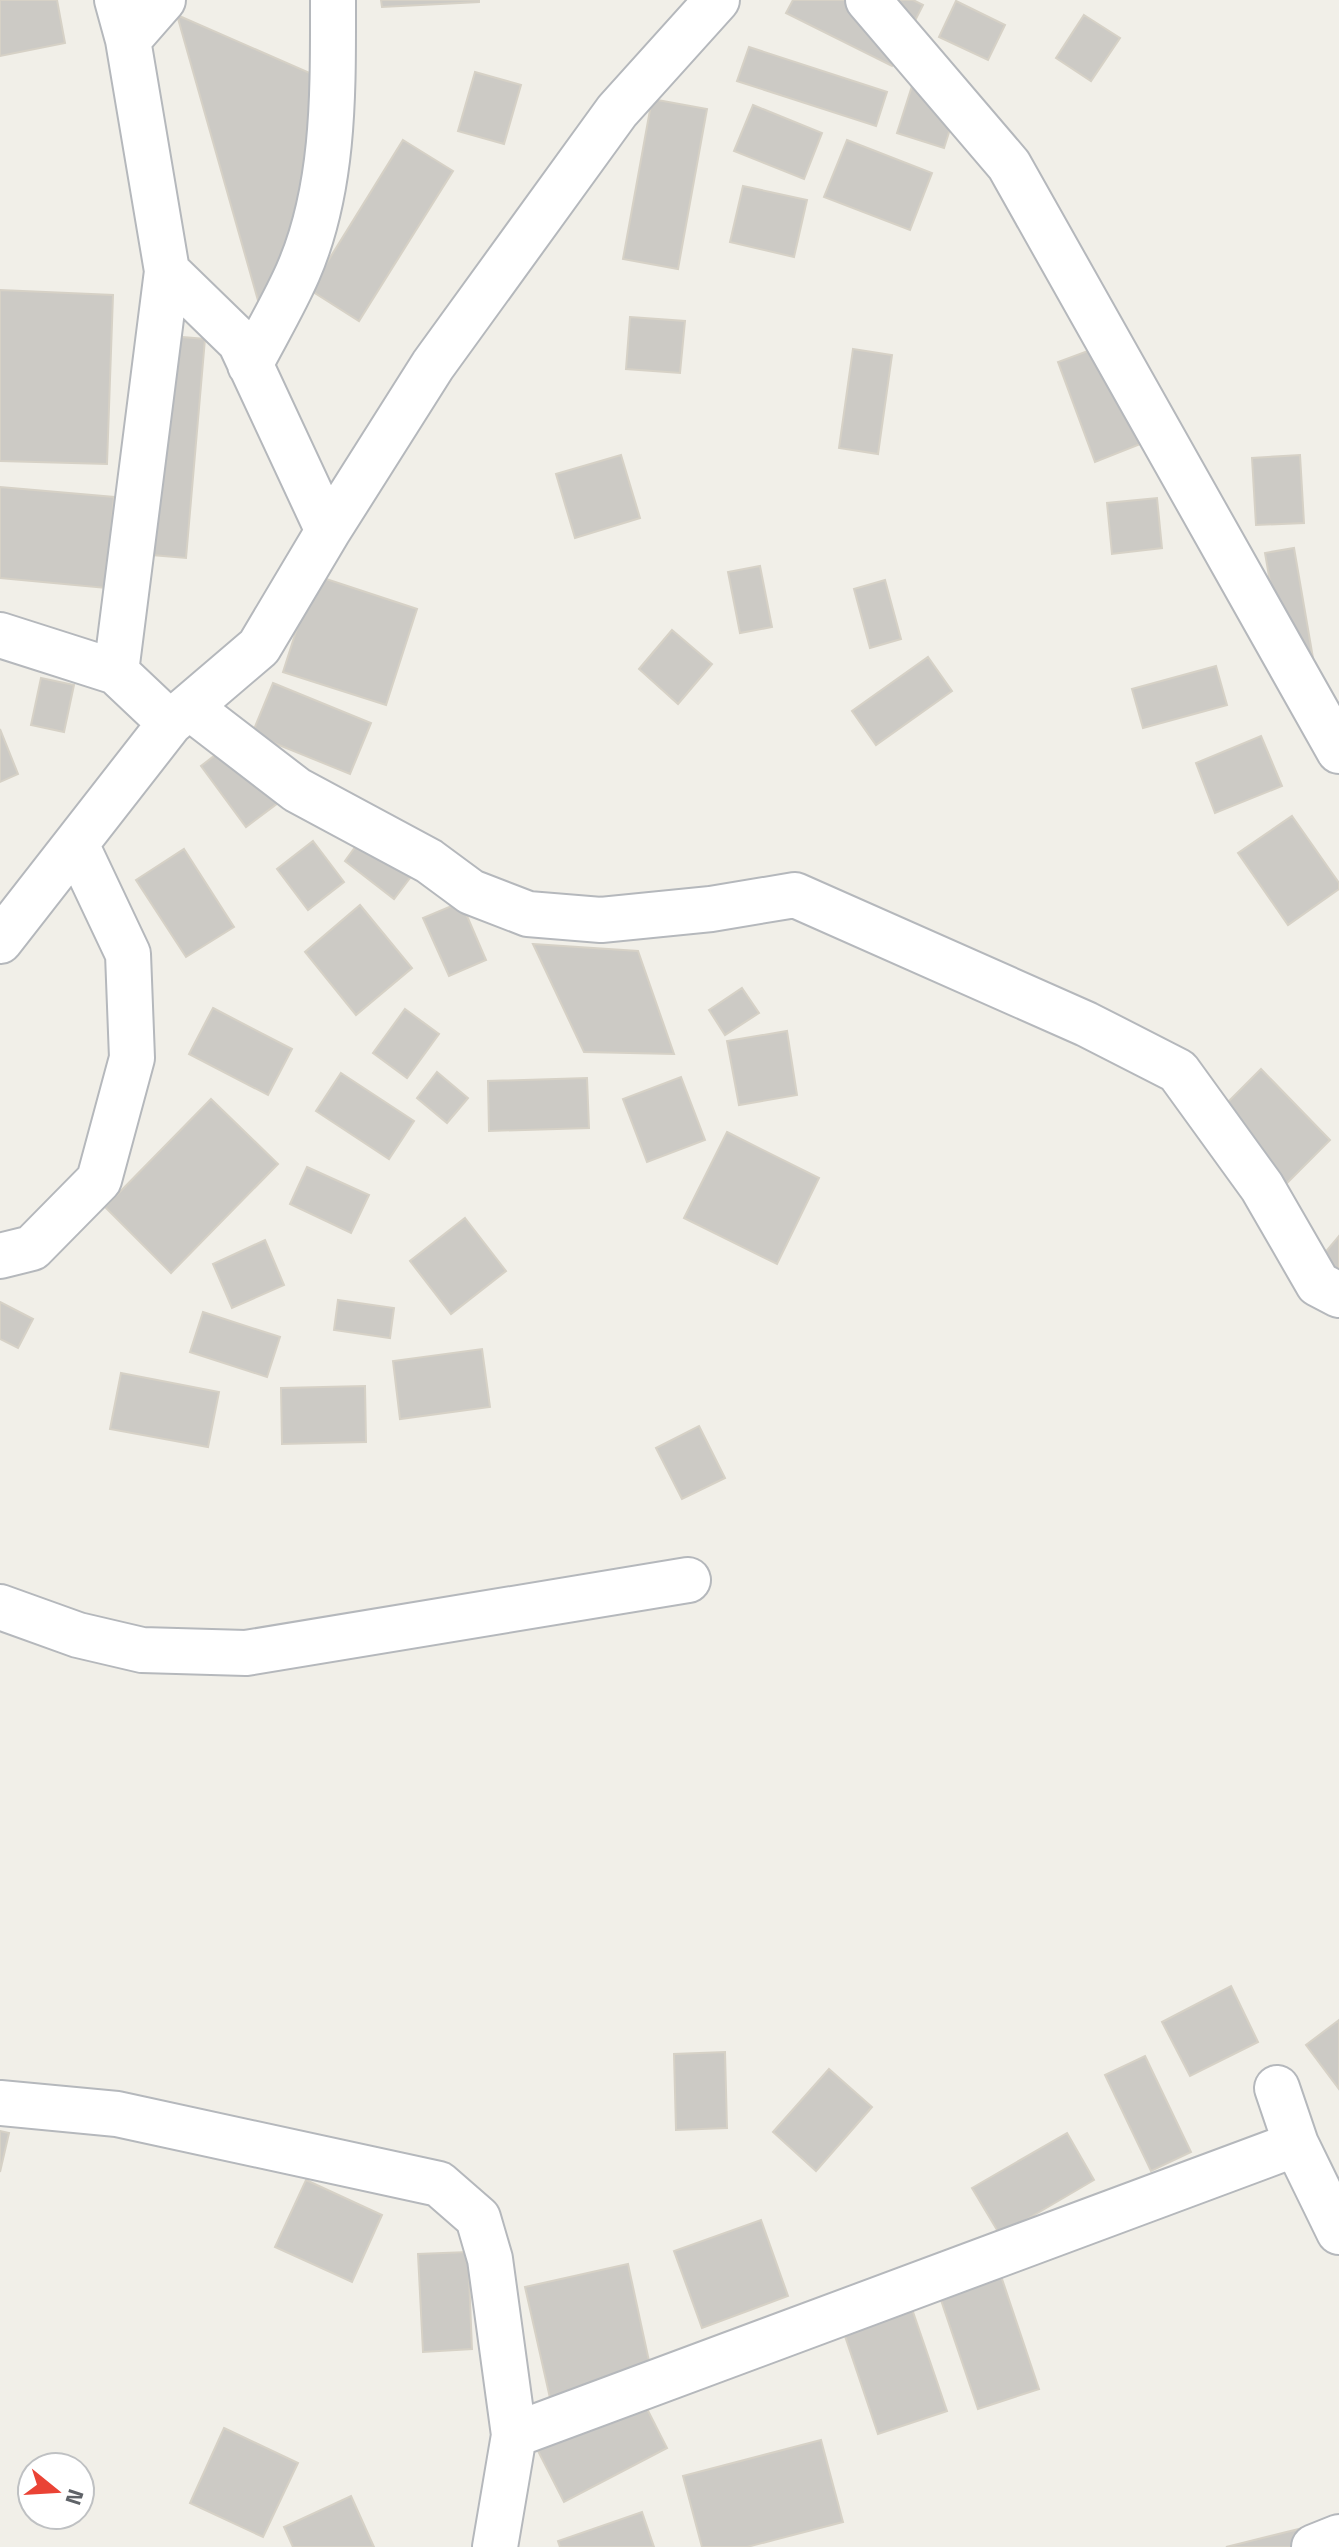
<svg xmlns="http://www.w3.org/2000/svg" width="1339" height="2547" font-family="'Titillium Web',sans-serif">
  <style>
    .building { fill: #cccac5; stroke: #d6d1c6; stroke-width: 2 }
    .lines { fill: none; stroke-linecap: round; stroke-linejoin: round }
    .street-casing { stroke: #b5b8bc; stroke-width: 48 }
    .street { stroke: #fff; stroke-width: 44 }
  </style>
  <rect width="100%" height="100%" fill="#f1efe8"/>
  <!-- building -->
  <path class="building" d="M0 0H57L65 43 0 56Z
    M381 0H479V2L382 7Z
    M793 0H913L923 5 892 66 786 13Z
    M956 1 1005 25 988 60 939 37Z
    M177 15 319 77 293 273 259 304Z
    M1084 15 1120 38 1091 81 1056 58Z
    M749 47 887 92 876 126 737 81Z
    M475 72 521 85 504 144 458 131Z
    M912 86 959 101 944 148 897 133Z
    M652 99 707 109 678 269 623 259Z
    M753 105 822 133 804 179 734 151Z
    M403 140 453 171 359 321 310 290Z
    M847 140 932 173 910 230 824 197Z
    M743 186 807 200 794 257 730 242Z
    M0 290 113 295 107 464 0 461Z
    M630 317 685 321 680 373 626 369Z
    M159 335 205 339 186 558 140 554Z
    M1112 342 1148 441 1095 462 1058 362Z
    M853 349 892 355 878 454 839 448Z
    M621 455 640 518 575 538 556 474Z
    M1300 455 1304 523 1256 525 1252 458Z
    M0 487 114 497 106 588 0 578Z
    M1157 498 1162 548 1112 554 1107 503Z
    M1294 548 1313 658 1284 663 1265 553Z
    M760 566 772 627 740 633 728 572Z
    M314 575 417 609 386 705 283 672Z
    M885 580 901 639 870 648 854 589Z
    M672 630 712 664 678 704 639 669Z
    M928 657 952 691 876 745 852 711Z
    M1216 666 1227 705 1143 728 1132 689Z
    M41 678 74 685 64 732 31 725Z
    M273 683 371 723 350 774 252 734Z
    M0 729 18 774 0 782Z
    M1261 736 1282 786 1215 813 1196 763Z
    M232 742 278 803 246 827 201 766Z
    M1292 816 1339 883V889L1288 925 1238 853Z
    M366 832 416 870 394 899 345 861Z
    M313 841 344 882 308 910 277 869Z
    M184 849 234 927 186 957 136 880Z
    M461 902 486 960 449 976 423 918Z
    M360 905 412 968 356 1015 305 952Z
    M533 944 638 951 674 1054 584 1052Z
    M742 988 759 1013 725 1035 709 1010Z
    M213 1008 292 1049 268 1095 189 1054Z
    M405 1009 439 1034 407 1078 373 1053Z
    M787 1031 797 1095 739 1105 727 1041Z
    M1261 1069 1330 1140 1286 1184 1216 1114Z
    M437 1072 468 1098 447 1123 417 1098Z
    M341 1073 414 1121 389 1159 316 1111Z
    M681 1077 705 1140 647 1162 623 1099Z
    M587 1078 589 1128 489 1131 488 1081Z
    M211 1099 278 1164 171 1273 105 1207Z
    M727 1132 819 1178 777 1264 684 1218Z
    M307 1167 369 1195 351 1233 290 1204Z
    M465 1218 506 1271 451 1314 410 1261Z
    M1339 1236V1279L1318 1261Z
    M265 1240 284 1285 232 1308 213 1264Z
    M338 1300 394 1308 390 1338 334 1330Z
    M0 1302 33 1319 18 1348 0 1339Z
    M203 1312 280 1337 267 1377 190 1352Z
    M482 1349 490 1407 400 1419 393 1361Z
    M121 1373 219 1392 208 1447 110 1429Z
    M365 1386 366 1442 282 1444 281 1388Z
    M699 1426 725 1478 682 1499 656 1448Z
    M1231 1986 1258 2042 1190 2076 1162 2022Z
    M1339 2020V2089L1306 2045Z
    M725 2052 727 2128 676 2130 674 2054Z
    M1145 2056 1191 2152 1151 2171 1105 2075Z
    M829 2069 872 2107 816 2171 773 2132Z
    M0 2131 9 2133 0 2172Z
    M1067 2133 1094 2180 1000 2235 972 2188Z
    M306 2180 382 2215 352 2282 275 2247Z
    M761 2220 788 2296 702 2328 674 2251Z
    M468 2252 472 2349 423 2352 418 2254Z
    M628 2264 652 2375 550 2398 525 2287Z
    M1001 2276 1039 2389 978 2409 940 2297Z
    M911 2306 947 2411 878 2434 843 2330Z
    M641 2397 667 2448 564 2502 538 2451Z
    M224 2428 298 2463 263 2537 190 2503Z
    M821 2440 843 2522 747 2547H702L683 2476Z
    M351 2496 374 2547H293L284 2527Z
    M642 2512 654 2547H560L558 2541Z
    M1339 2519V2547H1226Z"/>
  <g class="lines">
    <defs>
      <path id="street" d="M868 0 1009 165 1339 751
        M128 40 163 0
        M167 271 240 342 328 531
        M250 365C266 334 284 304 298 272 335 187 333 90 333 0
        M0 635 116 672 170 723
        M116 672 167 271 128 40 117 0
        M189 707 297 790 429 861 471 892 528 914 601 920 711 909 795 895 1086 1024 1178 1071 1262 1187 1318 1284 1339 1295
        M0 941 170 723 259 647 328 531 433 365 617 111 717 0
        M0 1256 32 1248 99 1180 132 1058 128 954 76 844
        M0 1607 78 1635 142 1650 246 1653 688 1580
        M1277 2088 1296 2144 1339 2232
        M0 2103 117 2114 439 2184 478 2218 490 2259 514 2435 495 2547
        M514 2435 1296 2144
        M1314 2547 1339 2537"/>
    </defs>
    <!-- street casing -->
    <use href="#street" class="street-casing"/>
    <!-- street -->
    <use href="#street" class="street"/>
  </g>
  <!-- north arrow -->
  <g transform="translate(56 2491) rotate(108)"><circle r="38" fill="#ffffff" stroke="#bfc1c3" stroke-width="2"/>
  <path d="M0-6L14 30L0 20L-14 30Z" fill="#ea4335"/>
  <text y="-12" font-size="22" font-weight="bold" text-anchor="middle" fill="#5f6368">N</text>
  </g>
</svg>
